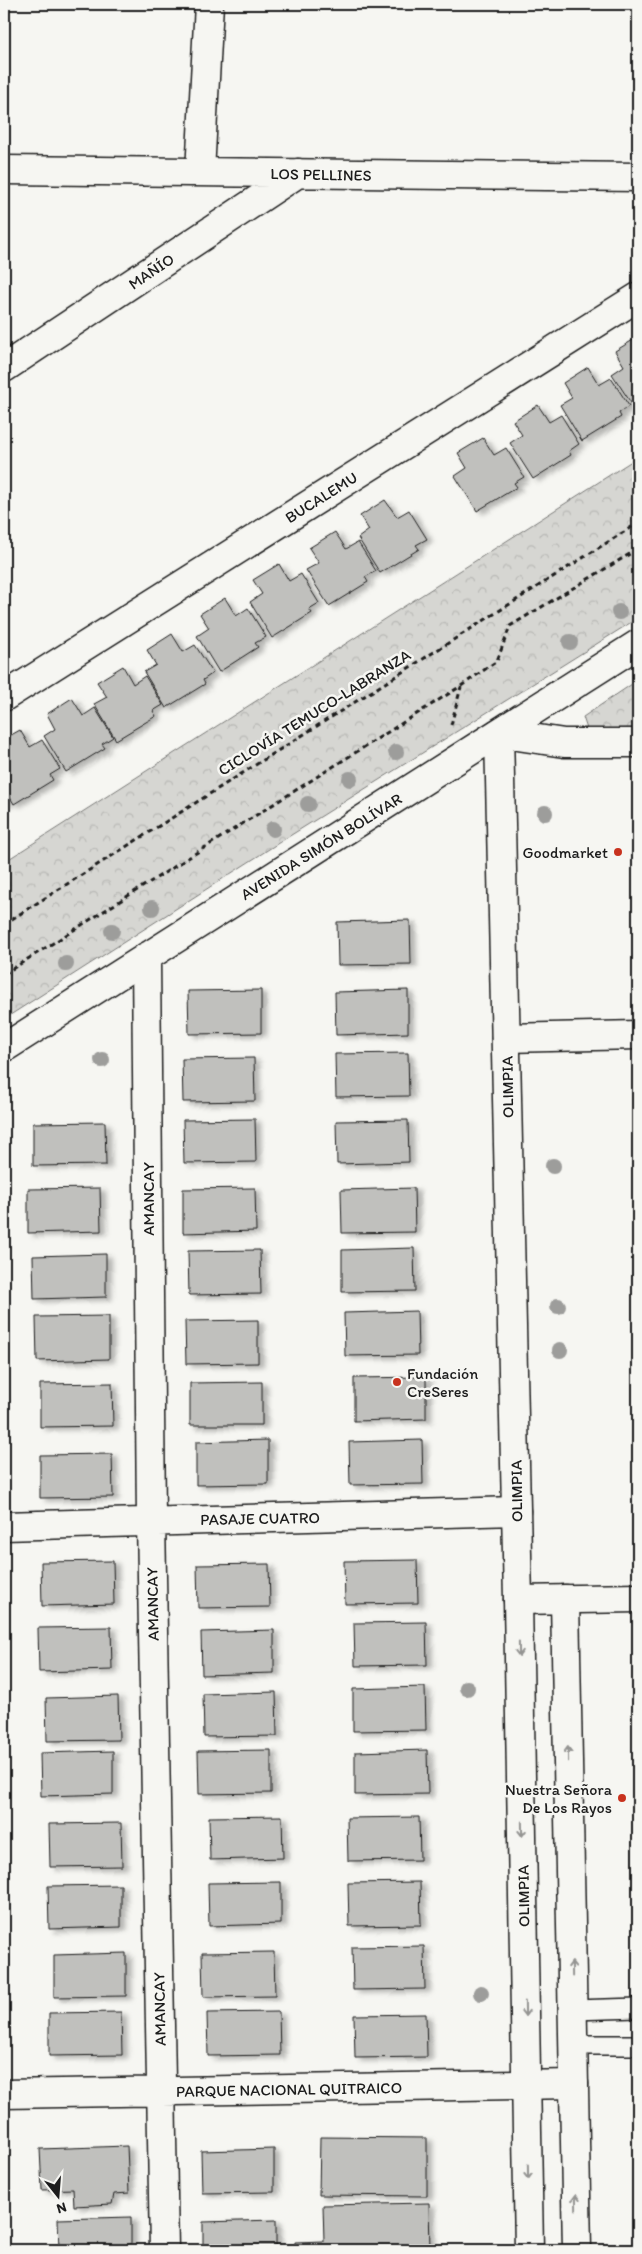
<svg xmlns="http://www.w3.org/2000/svg" width="642" height="2254" font-family="Itim,sans-serif">
  <style>
    .forest { fill: url(#forest-crowns); stroke: #797977 }
    .building { fill: #c0c0bd; stroke: #1c1c1c; filter: url(#shadow) }
    .lines { fill: none; stroke-linecap: round; stroke-linejoin: round }
    .lane-casing { stroke: #1c1c1c; stroke-width: 22 }
    .street-casing { stroke: #1c1c1c; stroke-width: 31 }
    .secondary-casing { stroke: #1c1c1c; stroke-width: 31 }
    .path { stroke: #1c1c1c; stroke-width: 3; stroke-dasharray: 5 4; stroke-linecap: butt }
    .lane { stroke: #f6f6f2; stroke-width: 19 }
    .street { stroke: #f6f6f2; stroke-width: 28 }
    .secondary { stroke: #f6f6f2; stroke-width: 28 }
    .tree { fill: #9d9d9b }
    .oneway { stroke: #949492 }
    .poi-dot { fill: #c8321e; stroke: #f6f6f2; stroke-width: 2 }
    .labels { text-anchor: middle; stroke-width: 5; stroke-linejoin: round; paint-order: stroke }
    .street-label { font-size: 16px; fill: #1c1c1c; stroke: #f6f6f2 }
    .poi-label { font-size: 16px; fill: #1c1c1c; stroke: #f6f6f2; text-anchor: end }
  </style>
  <defs>
    <pattern id="forest-crowns" width="20" height="18" patternUnits="userSpaceOnUse" patternTransform="scale(1.25)"><rect width="20" height="18" fill="#d6d6d2"/><path d="M2 6a3 3 0 1 1 6 0M12 15a3 3 0 1 1 6 0" fill="none" stroke="#b7b7b4"/></pattern>
    <filter id="shadow"><feDropShadow dx="5.5" dy="3" stdDeviation="2.5" flood-color="#0004"/></filter>
  </defs>
  <rect width="100%" height="100%" fill="#f6f6f2"/>
  <filter id="ink" filterUnits="userSpaceOnUse"><feTurbulence type="fractalNoise" baseFrequency=".02" numOctaves="2"/><feDisplacementMap in="SourceGraphic" scale="10" xChannelSelector="R" yChannelSelector="G"/><feConvolveMatrix kernelMatrix="1 2 1 2 8 2 1 2 1" color-interpolation-filters="sRGB"/></filter>
  <g filter="url(#ink)">
    <!-- forest -->
    <path class="forest" d="M638 457V618L280 842 4 1019V862Z
      M638 680V728L587 729 583 717Z"/>
    <!-- building -->
    <path class="building" d="M638 337V407L635 409 612 374 624 366 615 351Z
      M588 367 599 385 611 378 629 406 619 413 621 417 582 441 560 405 572 398 563 383Z
      M538 405 549 422 561 415 579 444 569 451 571 455 533 479 510 443 522 435 513 421Z
      M483 438 494 455 506 448 524 477 514 483 517 487 477 511 455 476 467 468 458 453Z
      M385 500 397 517 409 510 427 539 416 545 419 549 380 573 358 538 369 530 360 516Z
      M335 532 346 549 358 542 376 571 365 577 368 582 329 606 306 570 319 563 309 548Z
      M279 564 289 581 301 574 319 603 309 609 312 613 272 638 250 602 262 594 253 580Z
      M225 598 236 616 248 608 266 637 255 643 258 647 219 672 197 636 209 628 200 614Z
      M172 634 183 652 195 645 213 673 203 680 205 684 166 708 144 672 156 665 147 650Z
      M123 666 133 684 145 676 163 705 153 711 156 716 116 740 94 704 107 697 97 682Z
      M72 698 83 716 95 708 113 737 102 744 105 748 66 772 44 736 55 729 47 714Z
      M20 730 30 747 42 740 60 769 50 775 53 780 14 804 4 787V739Z
      M4 791 10 801 4 805Z
      M410 920 411 964 338 965 337 922Z
      M261 990V1033L189 1034 188 991Z
      M408 990V1033L336 1035 335 992Z
      M408 1053 409 1096 336 1097 335 1054Z
      M254 1058 255 1101 183 1102 182 1059Z
      M255 1119 256 1162 184 1163 183 1120Z
      M408 1120 409 1162 337 1164 336 1121Z
      M105 1122 106 1165 33 1166V1123Z
      M100 1188 101 1231 28 1233V1189Z
      M255 1188 256 1231 183 1233V1189Z
      M414 1188 415 1232 342 1233 341 1190Z
      M414 1248 415 1291 342 1292V1250Z
      M260 1250 261 1294 189 1295 188 1251Z
      M106 1254V1297L34 1299 33 1256Z
      M417 1311 418 1355 345 1356 344 1313Z
      M109 1316V1359L37 1361 36 1317Z
      M258 1320V1363L186 1364 185 1321Z
      M426 1377V1419L354 1421V1378Z
      M262 1382V1425H190V1383Z
      M112 1383 113 1426 40 1427V1384Z
      M268 1440V1484L196 1485V1442Z
      M422 1440 423 1484 350 1485 349 1442Z
      M112 1454 113 1497 40 1498V1455Z
      M417 1560 418 1603 345 1604 344 1561Z
      M113 1561 114 1604 42 1606 41 1562Z
      M269 1564 270 1607 198 1608 197 1565Z
      M426 1622 427 1665 355 1666 354 1623Z
      M111 1627 112 1670 39 1672 38 1628Z
      M274 1630V1673L202 1675 201 1632Z
      M425 1687 426 1730 353 1731V1689Z
      M276 1692 277 1736 204 1737 203 1694Z
      M118 1696 119 1740 47 1741 46 1698Z
      M271 1750V1793L199 1794 198 1751Z
      M427 1750 428 1794 355 1795V1752Z
      M113 1751V1794L41 1796 40 1753Z
      M282 1816 283 1858 210 1860 209 1817Z
      M419 1817 420 1860 348 1861 347 1818Z
      M121 1823 122 1866 50 1867 49 1824Z
      M281 1882V1924L209 1926 208 1883Z
      M420 1882 421 1925 349 1926 348 1883Z
      M121 1885V1927L49 1929 48 1886Z
      M424 1946 425 1989 353 1990 352 1947Z
      M274 1952 275 1996 203 1997 202 1953Z
      M126 1953V1996L54 1997V1955Z
      M121 2012 122 2055 49 2056V2013Z
      M279 2012 280 2055 208 2056 207 2013Z
      M426 2014 427 2057 355 2058 354 2015Z
      M320 2137 427 2138V2196L319 2195Z
      M127 2146 129 2193 114 2194 112 2204 74 2206 73 2189 42 2190 40 2149Z
      M274 2149V2192L202 2193 201 2151Z
      M429 2203 430 2250H295V2242L324 2241 323 2205Z
      M131 2217V2250H59L58 2219Z
      M276 2220V2250H203V2222Z"/>
    <g class="lines">
      <defs>
        <path id="lane" d="M573 2010 638 2008
          M574 2045H638"/>
        <path id="street" d="M4 170 638 177
          M200 172 209 4
          M4 368 298 173
          M4 697 638 297
          M499 733 564 743H638
          M146 957 151 1520 164 2250
          M506 1038 638 1035
          M4 1526 516 1511
          M518 1600 638 1598
          M4 2094 574 2084"/>
        <path id="secondary" d="M499 733 518 1600 529 2250
          M4 1048 638 644
          M565 1599 577 2250"/>
      </defs>
      <!-- lane casing -->
      <use href="#lane" class="lane-casing"/>
      <!-- street casing -->
      <use href="#street" class="street-casing"/>
      <!-- secondary casing -->
      <use href="#secondary" class="secondary-casing"/>
      <!-- path -->
      <path class="path" d="M451 725 461 687
        M4 924 638 523
        M4 974 461 686 497 661 510 626 638 549"/>
      <!-- lane -->
      <use href="#lane" class="lane"/>
      <!-- street -->
      <use href="#street" class="street"/>
      <!-- secondary -->
      <use href="#secondary" class="secondary"/>
    </g>
    <!-- trees -->
    <g class="tree">
      <circle cx="619" cy="612" r="8"/>
      <circle cx="570" cy="642" r="8"/>
      <circle cx="396" cy="752" r="8"/>
      <circle cx="350" cy="779" r="8"/>
      <circle cx="308" cy="804" r="8"/>
      <circle cx="545" cy="813" r="8"/>
      <circle cx="273" cy="829" r="8"/>
      <circle cx="152" cy="908" r="8"/>
      <circle cx="112" cy="931" r="8"/>
      <circle cx="66" cy="964" r="8"/>
      <circle cx="102" cy="1060" r="8"/>
      <circle cx="553" cy="1166" r="8"/>
      <circle cx="558" cy="1306" r="8"/>
      <circle cx="560" cy="1350" r="8"/>
      <circle cx="467" cy="1688" r="8"/>
      <circle cx="481" cy="1993" r="8"/>
    </g>
    <!-- one-way arrows -->
    <defs><path id="oneway-shaft" d="M-6 0H5M1.5-3L5.5 0L1.5 3" fill="none" stroke-width="1.6" stroke-linecap="round" stroke-linejoin="round" transform="scale(1.25)"/></defs>
    <g class="oneway">
      <use href="#oneway-shaft" transform="translate(519 1649) rotate(89)"/>
      <use href="#oneway-shaft" transform="translate(568 1754) rotate(-91)"/>
      <use href="#oneway-shaft" transform="translate(522 1829) rotate(89)"/>
      <use href="#oneway-shaft" transform="translate(572 1969) rotate(-91)"/>
      <use href="#oneway-shaft" transform="translate(525 2009) rotate(89)"/>
      <use href="#oneway-shaft" transform="translate(528 2172) rotate(89)"/>
      <use href="#oneway-shaft" transform="translate(576 2202) rotate(-91)"/>
    </g>
  </g>
  <!-- markers -->
  <g class="poi-dot">
    <circle cx="618" cy="852" r="5"/>
    <circle cx="397" cy="1382" r="5"/>
    <circle cx="622" cy="1798" r="5"/>
  </g>
  <g class="labels">
    <!-- street labels -->
    <g class="street-label">
      <text transform="translate(321 174) rotate(1)" y="6">LOS PELLINES</text>
      <text transform="translate(151 271) rotate(-34)" y="6">MAÑÍO</text>
      <text transform="translate(321 497) rotate(-32)" y="6">BUCALEMU</text>
      <text transform="translate(314 712) rotate(-32)" y="6">CICLOVÍA TEMUCO-LABRANZA</text>
      <text transform="translate(321 846) rotate(-32)" y="6">AVENIDA SIMÓN BOLÍVAR</text>
      <text transform="translate(507 1087) rotate(-91)" y="6">OLIMPIA</text>
      <text transform="translate(148 1199) rotate(-90)" y="6">AMANCAY</text>
      <text transform="translate(516 1491) rotate(-91)" y="6">OLIMPIA</text>
      <text transform="translate(260 1518) rotate(-1)" y="6">PASAJE CUATRO</text>
      <text transform="translate(152 1604) rotate(-91)" y="6">AMANCAY</text>
      <text transform="translate(523 1896) rotate(-91)" y="6">OLIMPIA</text>
      <text transform="translate(159 2009) rotate(-91)" y="6">AMANCAY</text>
      <text transform="translate(289 2089) rotate(-1)" y="6">PARQUE NACIONAL QUITRAICO</text>
    </g>
    <!-- poi labels -->
    <g class="poi-label">
      <text x="608" y="858">Goodmarket</text>
      <text x="407" y="1379" text-anchor="start">Fundación<tspan x="407" dy="18">CreSeres</tspan></text>
      <text x="612" y="1795">Nuestra Señora<tspan x="612" dy="18">De Los Rayos</tspan></text>
    </g>
  </g>
  <!-- margin -->
  <rect width="642" height="2254" fill="none" stroke="#f6f6f2" stroke-width="20"/>
  <rect x="10" y="10" width="622" height="2234" fill="none" stroke="#1c1c1c" stroke-width="2" filter="url(#ink)"/>
  <!-- north arrow -->
  <g transform="translate(58 2196) rotate(163)" stroke="#f6f6f2" stroke-width="4" paint-order="stroke">
  <path d="M0-4L9 19L0 12L-9 19Z" fill="#1c1c1c"/>
  <text y="-8" font-size="14" font-weight="bold" text-anchor="middle" fill="#1c1c1c">N</text>
  </g>
</svg>
